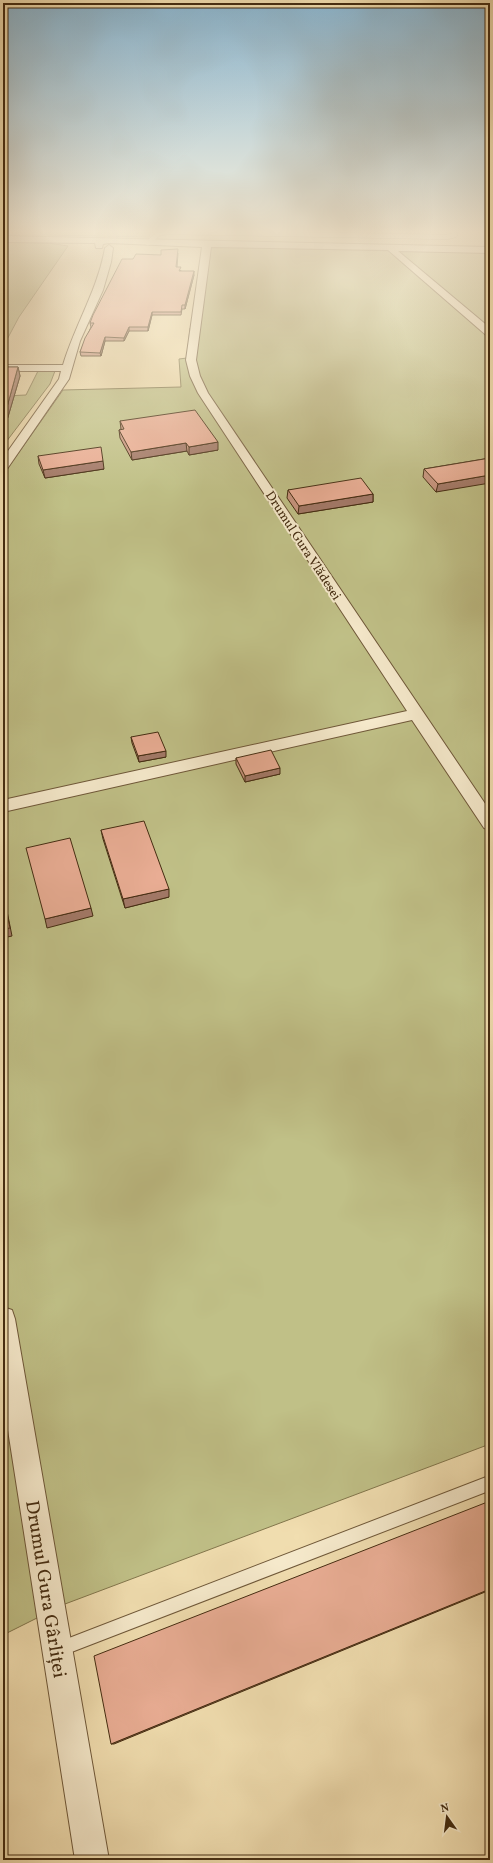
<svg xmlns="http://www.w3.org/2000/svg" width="493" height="1863" font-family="Vollkorn,serif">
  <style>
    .green { fill: #c0c087; stroke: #82764c }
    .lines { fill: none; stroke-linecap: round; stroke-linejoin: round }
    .service-far1-casing { stroke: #6f5839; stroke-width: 5.5 }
    .service-casing { stroke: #6f5839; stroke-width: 16 }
    .minor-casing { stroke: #6f5839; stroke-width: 2 }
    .service-far1 { stroke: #f6eacc; stroke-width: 4.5 }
    .service { stroke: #f6eacc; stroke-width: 14 }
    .minor { fill: #f6eacc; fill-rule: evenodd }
    .wall { fill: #c8957f; stroke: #442c11 }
    .shaded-wall { fill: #a37968; stroke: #442c11 }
    .building { fill: #e9ad94; stroke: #442c11 }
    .labels { text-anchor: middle; stroke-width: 4; stroke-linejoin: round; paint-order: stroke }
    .far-street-label { font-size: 13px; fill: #442c11; stroke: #f6eacc }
    .near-street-label { font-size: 19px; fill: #442c11; stroke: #f6eacc }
  </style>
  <rect width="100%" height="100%" fill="#f1deb0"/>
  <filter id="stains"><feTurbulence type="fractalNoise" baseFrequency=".005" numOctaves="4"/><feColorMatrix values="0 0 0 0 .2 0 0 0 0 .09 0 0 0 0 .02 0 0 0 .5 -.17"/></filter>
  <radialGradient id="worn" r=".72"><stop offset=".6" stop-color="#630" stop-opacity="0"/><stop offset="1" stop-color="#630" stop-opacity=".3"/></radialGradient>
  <!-- green -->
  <path class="green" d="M48 231H151L149 237 45 235Z
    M3 242 48 243 68 246 19 317 3 347Z
    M211 247 490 253V1444L65 1604 3 1635V475L63 390 181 387 179 359 187 358 190 328 198 329Z
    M38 371H55L50 384 3 446V396L26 395Z"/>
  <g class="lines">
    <defs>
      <path id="service-far1" d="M148 243 159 233 170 232 447 237 455 235 454 231"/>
      <path id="service" d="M60 1649 490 1483"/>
      <path id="minor" d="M3 236 490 247V253L398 251 490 328V336L486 335 388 250 211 247 196 360 200 376 208 393 490 811V830L484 828 412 720 3 812V800L407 711 198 393 190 376 186 360 202 247 109 243 103 244 102 248H96L95 243 3 242Z
        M109 245 113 248 111 262 103 290 80 341 69 379 7 469 3 470V458L59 379 61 371H3V365H63C75 325 98 289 105 248Z
        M3 1307 12 1310 15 1319 109 1860H75L3 1398Z"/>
    </defs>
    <!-- service-far1 casing -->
    <use href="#service-far1" class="service-far1-casing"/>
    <!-- service casing -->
    <use href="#service" class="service-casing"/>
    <!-- minor casing -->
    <use href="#minor" class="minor-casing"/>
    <!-- service-far1 -->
    <use href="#service-far1" class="service-far1"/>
    <!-- service -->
    <use href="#service" class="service"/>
    <!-- minor -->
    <use href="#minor" class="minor"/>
  </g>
  <!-- wall -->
  <path class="wall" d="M178 253 177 267 181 271 194 275 185 309H182L181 315H152L148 331H129L124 341H105L101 356H81L80 352 91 327 90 323 133 259Z
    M3 367H18L20 376 5 427H3Z
    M120 421 218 450 189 455 187 451 132 460 120 438 119 430 121 429Z
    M38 456 104 469 45 478 39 464Z
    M490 458 436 492 423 477 424 469Z
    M288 490 373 494V502L298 514 287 498Z
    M131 737 166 757 139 762 132 743Z
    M236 758 280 774 245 782 236 764Z
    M101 830 169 897 125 908 103 839Z"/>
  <!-- shaded-wall -->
  <path class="shaded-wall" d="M194 271V275L185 309V305Z
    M152 312V315L148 331V327Z
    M129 327V331L124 341V338Z
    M105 337V341L101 356 100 353Z
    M18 367 20 376 5 427 4 418Z
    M218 442V450L189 455V447Z
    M186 443 187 451 132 460 131 452Z
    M103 461 104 469 45 478 43 470Z
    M490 475V483L436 492 438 484Z
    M373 494V502L298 514 299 506Z
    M166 751V757L139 762 138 756Z
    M280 768V774L245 782V776Z
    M169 889V897L125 908 123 899Z
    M3 891 12 936 3 938Z
    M91 908 93 916 47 928 45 919Z
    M490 1589V1590L114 1744H111Z"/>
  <!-- building -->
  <path class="building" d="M178 249 176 267H181L179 271H194L185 305H182L181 312H152L148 327H129L124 338 105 337 100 353 80 352 85 338 94 323H90L93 315 122 259H133L136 254 161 255V250Z
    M3 367H18L4 418H3Z
    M195 410 218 442 189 447 186 443 131 452 119 430 124 429 120 421Z
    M101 447 103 461 43 470 38 456Z
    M490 458V475L438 484 424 469Z
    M361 478 373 494 299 506 288 490Z
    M158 732 166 751 138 756 131 737Z
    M271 750 280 768 245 776 236 758Z
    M144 821 169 889 123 899 101 830Z
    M70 838 91 908 45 919 26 848Z
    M3 894 10 928 3 929Z
    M490 1501V1589L111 1744 94 1656Z"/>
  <!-- sky -->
  <linearGradient id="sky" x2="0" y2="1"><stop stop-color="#8ab7d3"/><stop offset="0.47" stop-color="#f9f0db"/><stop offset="1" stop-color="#f9f0db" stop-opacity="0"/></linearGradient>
  <rect width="493" height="492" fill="url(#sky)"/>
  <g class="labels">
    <!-- far-street labels -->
    <g class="far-street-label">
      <text transform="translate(304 545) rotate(57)" y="5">Drumul Gura Vlădesei</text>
    </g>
    <!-- near-street labels -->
    <g class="near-street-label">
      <text transform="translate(47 1589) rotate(81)" y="7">Drumul Gura Gârliței</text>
    </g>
  </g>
  <!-- margin -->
  <rect width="493" height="1863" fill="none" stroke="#f1deb0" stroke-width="16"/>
  <rect x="4" y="4" width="485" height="1855" fill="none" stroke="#442c11" stroke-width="2"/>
  <rect x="8" y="8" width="477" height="1847" fill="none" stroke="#442c11"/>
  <!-- north arrow -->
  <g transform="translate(447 1817) rotate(346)" stroke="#f6eacc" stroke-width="3" paint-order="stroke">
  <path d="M0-3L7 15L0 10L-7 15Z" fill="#442c11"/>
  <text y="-6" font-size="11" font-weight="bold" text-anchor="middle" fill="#442c11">N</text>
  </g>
  <rect width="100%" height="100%" filter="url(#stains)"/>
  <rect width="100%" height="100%" fill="url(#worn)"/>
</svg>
